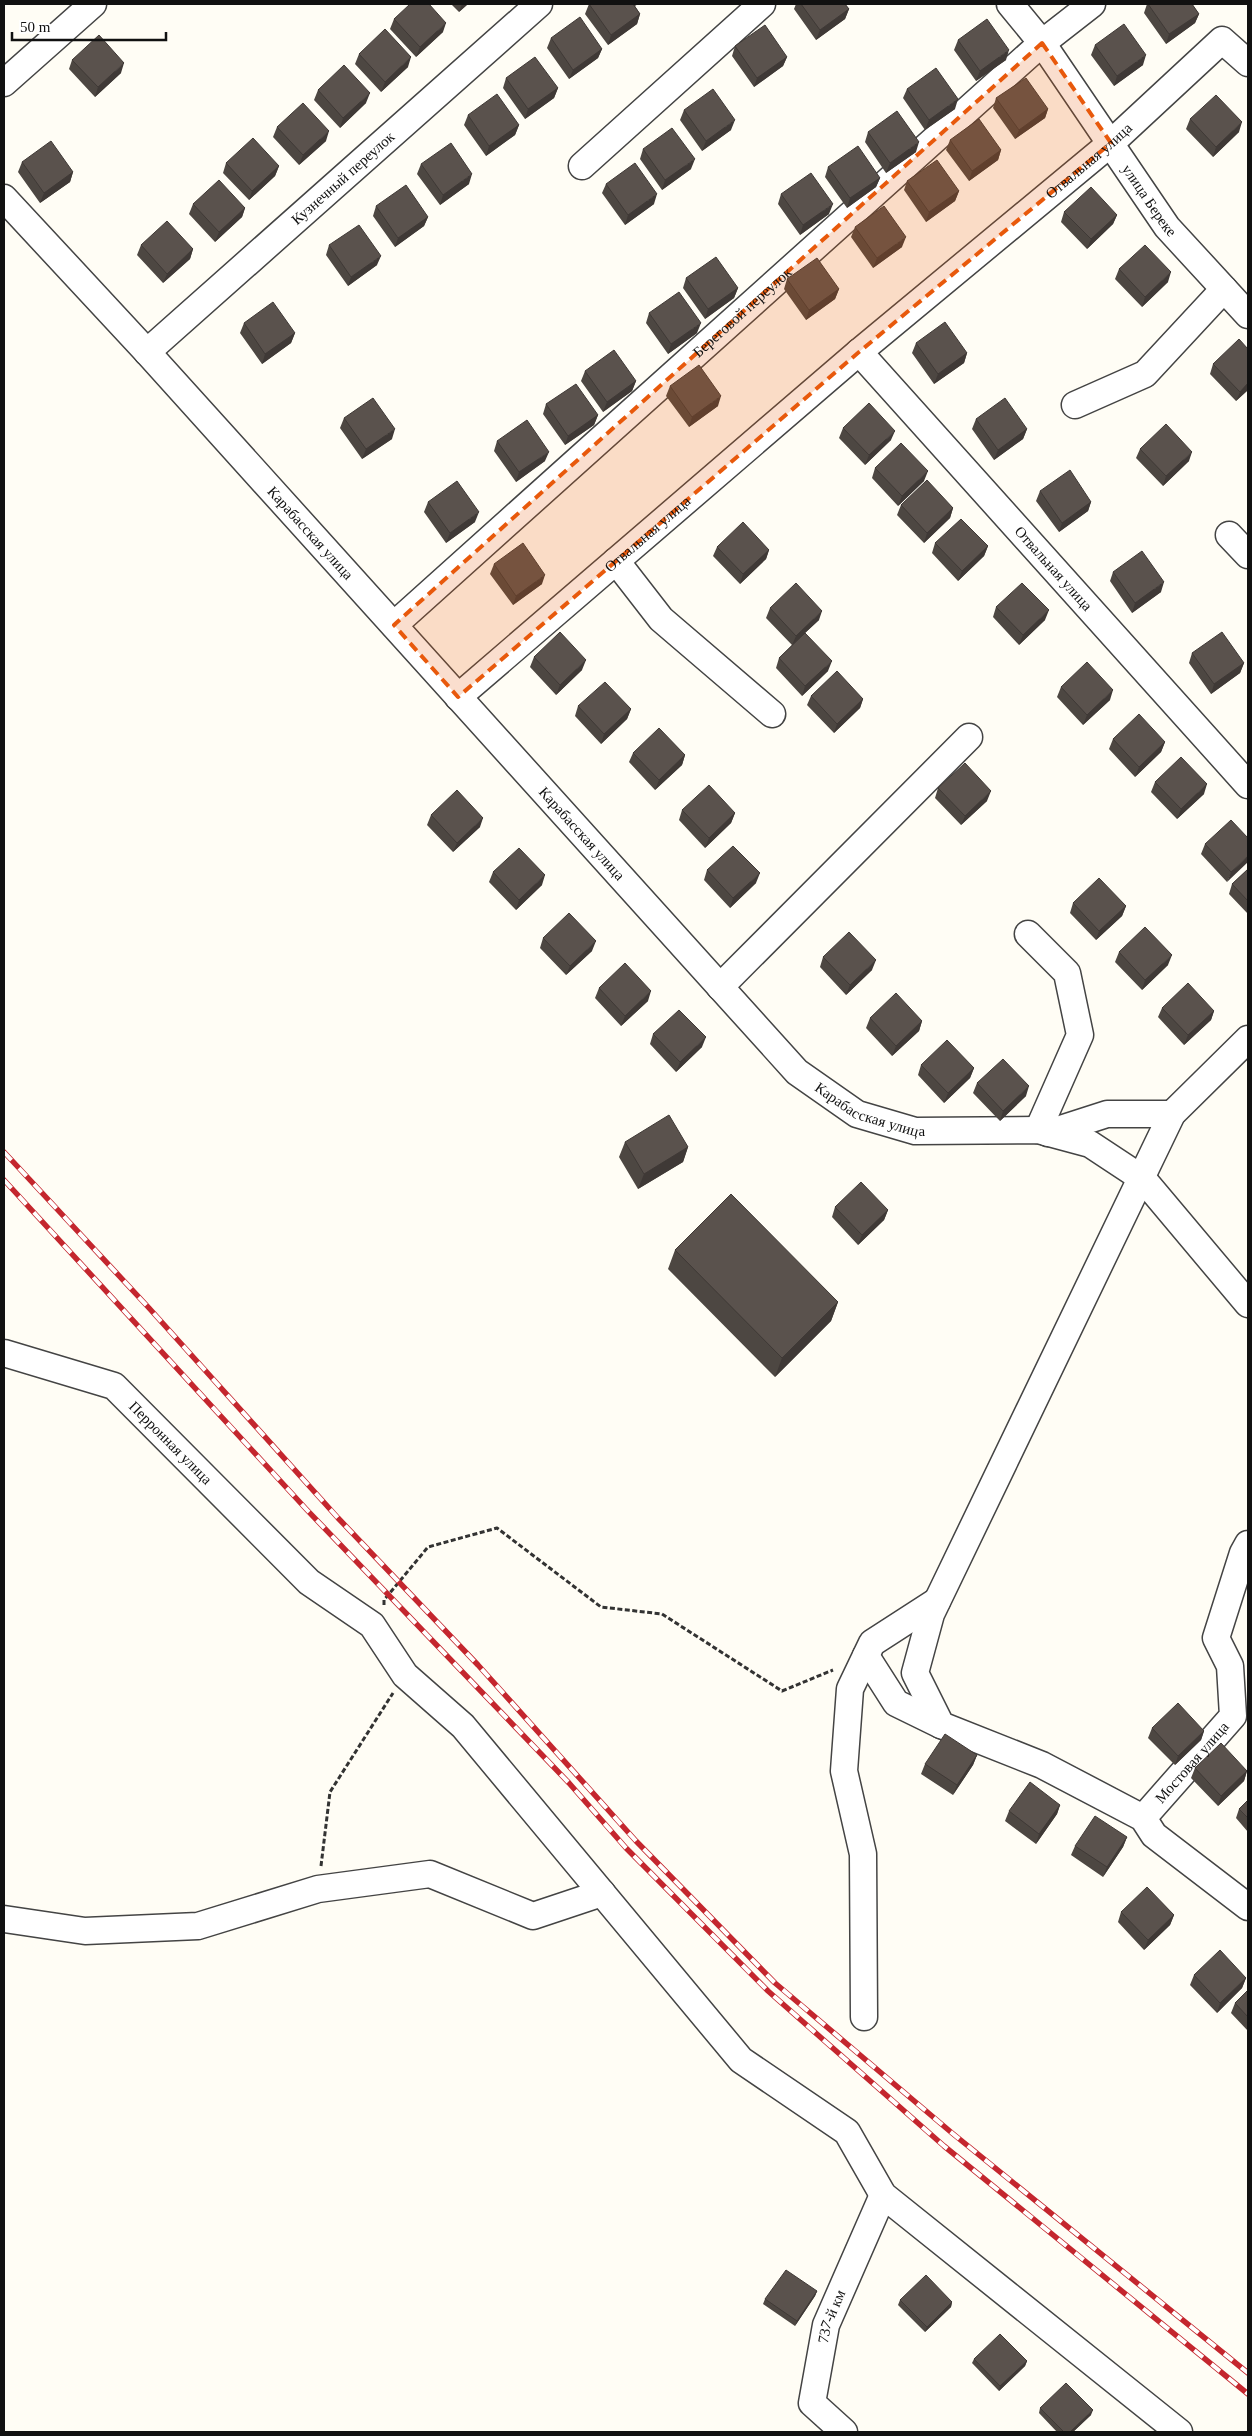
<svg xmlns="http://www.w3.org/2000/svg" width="1252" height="2436" font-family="'Times New Roman',serif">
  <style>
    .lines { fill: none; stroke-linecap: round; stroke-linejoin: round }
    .minor-casing { stroke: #444; stroke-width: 29 }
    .path { stroke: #333; stroke-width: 3; stroke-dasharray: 5 2.5; stroke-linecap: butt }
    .minor { stroke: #fff; stroke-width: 26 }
    .rail-casing { stroke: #c4262e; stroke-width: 5.5 }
    .rail { stroke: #fff; stroke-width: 4; stroke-dasharray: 11; stroke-linecap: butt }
    .wall { fill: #4d4742 }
    .shaded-wall { fill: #3f3936 }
    .building { fill: #5a524d; stroke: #3f3936 }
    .marked { fill: #e8590c; fill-opacity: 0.2; stroke: #e8590c; stroke-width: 4; stroke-dasharray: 10 6; stroke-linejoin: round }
    .labels { text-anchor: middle; stroke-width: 5; stroke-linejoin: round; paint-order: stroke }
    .street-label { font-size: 15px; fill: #111; stroke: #fff }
  </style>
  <rect width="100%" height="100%" fill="#fffdf5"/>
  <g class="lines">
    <defs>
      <g id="minor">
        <path id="s1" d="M1010 4 1042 43 1167 227 1248 315"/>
        <path d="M4 83 93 4"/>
        <path d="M582 166 762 4"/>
        <path id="s2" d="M4 198 147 352 797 1072 857 1114 915 1131 1038 1130 1090 1144 1143 1179 1248 1304"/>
        <path id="s3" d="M147 352 539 4"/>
        <path id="s4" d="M859 352 1248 785"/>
        <path d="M1075 405 1145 374 1224 289"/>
        <path d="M1229 535 1248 555"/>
        <path d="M616 561 661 619 772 714"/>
        <path id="s5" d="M394 625 1042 43 1092 4"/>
        <path id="s6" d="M458 697 859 352 1111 143 1222 40 1248 63"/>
        <path d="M1028 934 1067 973 1080 1035 1038 1130"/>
        <path d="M720 987 969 737"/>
        <path d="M1248 1039 1172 1114 931 1614 915 1673 941 1725 1042 1765 1143 1818 1154 1835 1248 1907"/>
        <path d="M1048 1133 1107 1114H1172"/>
        <path id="s7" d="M4 1353 114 1386 309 1582 372 1625 405 1675 463 1726 741 2060 847 2132 883 2195 1179 2432"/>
        <path d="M866 1656 896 1703 941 1725"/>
        <path id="s8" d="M1143 1818 1233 1716 1230 1666 1216 1638 1243 1553 1248 1544"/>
        <path d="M4 1919 85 1931 198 1926 318 1889 430 1874 533 1916 602 1893"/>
        <path d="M864 2017 863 1854 844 1771 850 1689 872 1643 937 1601"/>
        <path id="s9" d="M844 2432 812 2403 826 2325 883 2195"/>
      </g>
    </defs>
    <!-- minor casing -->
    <use href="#minor" class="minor-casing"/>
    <!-- path -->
    <path class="path" d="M384 1605V1600L428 1547 497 1528 601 1607 662 1614 782 1691 833 1670
      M321 1866 330 1792 393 1693"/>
    <!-- minor -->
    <use href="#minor" class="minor"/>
    <defs>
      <path id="rail" d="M4 1152 149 1308 338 1518 478 1665 636 1841 775 1983 952 2133 1248 2373
        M4 1180 307 1510 569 1783 626 1848 768 1991 944 2146 1248 2394"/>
    </defs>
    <!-- rail casing -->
    <use href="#rail" class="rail-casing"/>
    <!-- rail -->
    <use href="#rail" class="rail"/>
  </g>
  <!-- wall -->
  <path class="wall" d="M451 4H468L459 12Z
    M589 4H638L635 6 640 14 637 24 608 45 585 14Z
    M796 4H845L849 9 845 19 816 40 794 9Z
    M1147 4H1192L1199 14 1195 23 1166 44 1144 13Z
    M394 19 443 32 416 57 390 29Z
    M551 38 602 49 598 58 569 79 547 48Z
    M958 40 1006 60 976 81 954 50Z
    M1095 45 1143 65 1114 86 1091 55Z
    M735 46 787 57 783 66 754 87 732 56Z
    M359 54 408 67 381 92 355 64Z
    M72 60 121 73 95 97 69 69Z
    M506 78 558 88 554 98 525 119 503 88Z
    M907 89 955 109 925 130 903 98Z
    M318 90 366 103 340 128 314 100Z
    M996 98 1048 109 1045 118 1015 139 993 108Z
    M684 110 731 130 702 151 680 120Z
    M468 115 519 125 515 135 486 156 464 125Z
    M1190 119 1239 132 1213 157 1186 129Z
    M277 127 326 141 299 165 273 137Z
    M868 132 916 152 886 173 865 142Z
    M950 140 1001 150 998 160 969 181 946 150Z
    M643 149 691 169 662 190 640 159Z
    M22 162 73 172 70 182 40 203 18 172Z
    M226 163 279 166 275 176 249 200 223 173Z
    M421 164 469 184 440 205 417 174Z
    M828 167 880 178 876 187 847 208 825 177Z
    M907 181 959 191 955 201 926 222 904 190Z
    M606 184 654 204 625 225 602 193Z
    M781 194 829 214 800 235 778 204Z
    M193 204 245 208 242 217 215 242 189 214Z
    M376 206 428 217 424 226 395 247 373 216Z
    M1064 212 1117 215 1113 224 1087 249 1061 222Z
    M855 227 902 247 873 268 851 237Z
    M141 245 193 249 190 259 163 283 137 255Z
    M329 245 377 265 348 286 326 255Z
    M1119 269 1168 282 1142 307 1115 279Z
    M686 278 738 288 734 298 705 319 683 288Z
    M787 279 839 289 835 299 806 320 784 289Z
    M649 313 697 333 668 354 646 323Z
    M244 323 295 333 291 343 262 364 240 333Z
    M916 343 967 353 964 363 934 384 912 353Z
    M1248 349V390L1236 401 1210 374 1213 364Z
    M585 371 636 381 632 391 603 412 581 381Z
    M670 386 718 406 689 427 666 396Z
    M546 404 598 415 594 425 565 445 543 414Z
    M344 418 392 439 362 459 340 428Z
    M976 419 1027 429 1023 439 994 460 972 429Z
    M843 428 891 440 865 465 839 438Z
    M497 441 545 461 516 482 494 451Z
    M1140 449 1189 461 1163 486 1136 458Z
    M875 468 924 481 898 506 872 478Z
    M1040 491 1091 502 1088 511 1059 532 1036 501Z
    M428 502 475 522 446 543 424 512Z
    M901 505 953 508 950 518 924 543 897 515Z
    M935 543 988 546 984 556 958 581 932 553Z
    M717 547 769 550 766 559 740 584 713 556Z
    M494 564 542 584 513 605 490 574Z
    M1113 572 1161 592 1132 613 1110 581Z
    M996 607 1045 620 1019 645 993 617Z
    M770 608 819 620 805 633 828 671 802 696 776 668 779 658 792 645 766 618Z
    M1192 653 1244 663 1240 673 1211 694 1189 663Z
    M534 657 582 670 556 695 530 667Z
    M1061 687 1110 700 1083 725 1057 697Z
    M811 696 863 699 860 708 834 733 807 705Z
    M578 706 631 709 627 719 601 744 575 716Z
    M1113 739 1165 742 1161 752 1135 777 1109 749Z
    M633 753 685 755 682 765 655 790 629 762Z
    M1155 782 1204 794 1177 819 1151 792Z
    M938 788 987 801 961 825 935 798Z
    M682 810 735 813 731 823 705 848 679 820Z
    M431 815 480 827 453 852 427 825Z
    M1248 838 1227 882 1201 854 1205 844Z
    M1248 869V914L1229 894 1232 884Z
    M707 870 756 883 730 908 704 880Z
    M493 872 542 885 516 910 489 882Z
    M1073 903 1126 906 1122 916 1096 940 1070 913Z
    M543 938 592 951 566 975 540 948Z
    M1119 952 1168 965 1142 990 1115 962Z
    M823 957 872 970 846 995 820 967Z
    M599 988 648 1001 621 1026 595 998Z
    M1162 1008 1214 1011 1211 1020 1184 1045 1158 1017Z
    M870 1018 922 1021 919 1031 892 1056 866 1028Z
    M653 1034 702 1047 676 1072 650 1044Z
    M921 1065 974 1068 970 1078 944 1103 918 1075Z
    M977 1083 1026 1096 1000 1121 973 1093Z
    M625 1142 688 1147 683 1162 638 1189 619 1157Z
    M835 1207 888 1210 884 1220 858 1245 832 1217Z
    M675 1250 838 1302 831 1321 775 1377 668 1269Z
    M1152 1728 1204 1731 1201 1740 1175 1765 1148 1738Z
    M977 1755 973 1765 953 1795 921 1774 925 1764Z
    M1195 1768 1247 1771 1244 1781 1218 1806 1191 1778Z
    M1248 1800V1832L1236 1818 1239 1809Z
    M1060 1805 1057 1814 1036 1844 1005 1821 1009 1811Z
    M1127 1837 1123 1847 1103 1877 1071 1855 1075 1846Z
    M1121 1912 1174 1915 1170 1925 1144 1950 1118 1922Z
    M1194 1975 1246 1978 1242 1988 1217 2013 1190 1985Z
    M1248 1990V2031L1231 2013 1235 2003Z
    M817 2291 815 2296 795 2326 763 2304 765 2299Z
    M900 2300 952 2302 951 2307 925 2332 898 2305Z
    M974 2359 1027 2361 1025 2366 999 2391 972 2363Z
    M1040 2408 1091 2415 1073 2432H1057L1039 2413Z"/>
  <!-- shaded-wall -->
  <path class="shaded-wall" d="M462 4H468L459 12Z
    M849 9 845 19 816 40 820 30Z
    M640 14 637 24 608 45 611 35Z
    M1199 14 1195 23 1166 44 1169 34Z
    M446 23 443 32 416 57 420 47Z
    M602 49 598 58 569 79 573 70Z
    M1009 50 1006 60 976 81 980 71Z
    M1146 55 1143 65 1114 86 1117 76Z
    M411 57 408 67 381 92 385 82Z
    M787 57 783 66 754 87 757 78Z
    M124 63 121 73 95 97 98 87Z
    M558 88 554 98 525 119 528 109Z
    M370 93 366 103 340 128 343 118Z
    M958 99 955 109 925 130 929 120Z
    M1048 109 1045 118 1015 139 1019 130Z
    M735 120 731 130 702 151 706 141Z
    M1242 122 1239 132 1213 157 1216 147Z
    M519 125 515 135 486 156 489 146Z
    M329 131 326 141 299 165 303 155Z
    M919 142 916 152 886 173 890 163Z
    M1001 150 998 160 969 181 972 171Z
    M695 159 691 169 662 190 665 180Z
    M279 166 275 176 249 200 252 191Z
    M73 172 70 182 40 203 44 193Z
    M472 174 469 184 440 205 443 195Z
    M880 178 876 187 847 208 850 198Z
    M959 191 955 201 926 222 929 212Z
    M657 194 654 204 625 225 628 215Z
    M833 204 829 214 800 235 803 225Z
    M245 208 242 217 215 242 219 232Z
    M1117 215 1113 224 1087 249 1091 239Z
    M428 217 424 226 395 247 398 238Z
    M906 237 902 247 873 268 877 258Z
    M193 249 190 259 163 283 167 274Z
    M381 256 377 265 348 286 351 277Z
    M1171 272 1168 282 1142 307 1145 297Z
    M738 288 734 298 705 319 708 309Z
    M839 289 835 299 806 320 809 310Z
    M701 323 697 333 668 354 671 344Z
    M295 333 291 343 262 364 265 354Z
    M967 353 964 363 934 384 938 374Z
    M636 381 632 391 603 412 607 402Z
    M1248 383V390L1236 401 1240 392Z
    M721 396 718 406 689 427 692 417Z
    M598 415 594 425 565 445 568 436Z
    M395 429 392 439 362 459 366 449Z
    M1027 429 1023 439 994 460 998 450Z
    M895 431 891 440 865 465 869 455Z
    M549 452 545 461 516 482 519 472Z
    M1192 452 1189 461 1163 486 1166 476Z
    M928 471 924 481 898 506 902 496Z
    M1091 502 1088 511 1059 532 1062 523Z
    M953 508 950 518 924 543 927 533Z
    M479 512 475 522 446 543 450 533Z
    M988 546 984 556 958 581 962 571Z
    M769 550 766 559 740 584 743 574Z
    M545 575 542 584 513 605 516 596Z
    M1164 582 1161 592 1132 613 1135 603Z
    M1049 610 1045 620 1019 645 1023 635Z
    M822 611 819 620 792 645 796 636Z
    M586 660 582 670 556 695 560 685Z
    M832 661 828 671 802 696 805 686Z
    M1244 663 1240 673 1211 694 1214 684Z
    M1113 690 1110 700 1083 725 1087 715Z
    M863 699 860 708 834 733 837 724Z
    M631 709 627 719 601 744 604 734Z
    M1165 742 1161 752 1135 777 1139 767Z
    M685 755 682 765 655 790 659 780Z
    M1207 784 1204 794 1177 819 1181 809Z
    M991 791 987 801 961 825 965 816Z
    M735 813 731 823 705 848 709 838Z
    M483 818 480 827 453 852 457 843Z
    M1248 856V862L1227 882 1231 872Z
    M760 873 756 883 730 908 733 898Z
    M545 875 542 885 516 910 519 900Z
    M1126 906 1122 916 1096 940 1099 931Z
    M596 941 592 951 566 975 570 966Z
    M1172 955 1168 965 1142 990 1145 980Z
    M876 960 872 970 846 995 850 985Z
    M651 991 648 1001 621 1026 625 1016Z
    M1214 1011 1211 1020 1184 1045 1188 1035Z
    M922 1021 919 1031 892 1056 896 1046Z
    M706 1037 702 1047 676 1072 680 1062Z
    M974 1068 970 1078 944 1103 948 1093Z
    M1029 1086 1026 1096 1000 1121 1003 1111Z
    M688 1147 683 1162 638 1189 644 1174Z
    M888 1210 884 1220 858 1245 862 1235Z
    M838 1302 831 1321 775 1377 782 1358Z
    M1204 1731 1201 1740 1175 1765 1178 1756Z
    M977 1755 973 1765 953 1795 957 1785Z
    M1247 1771 1244 1781 1218 1806 1221 1796Z
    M1060 1805 1057 1814 1036 1844 1039 1834Z
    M1127 1837 1123 1847 1103 1877 1107 1867Z
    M1174 1915 1170 1925 1144 1950 1148 1940Z
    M1246 1978 1242 1988 1217 2013 1220 2003Z
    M817 2291 815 2296 795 2326 797 2321Z
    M952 2302 951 2307 925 2332 927 2327Z
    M1027 2361 1025 2366 999 2391 1000 2386Z
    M1093 2410 1091 2415 1073 2432H1070Z"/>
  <!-- building -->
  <path class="building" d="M410 4H429L446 23 420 47 394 19Z
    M589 4H633L640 14 611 35Z
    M801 4H845L849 9 820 30Z
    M1148 4H1192L1199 14 1169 34Z
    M580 17 602 49 573 70 551 38Z
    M987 19 1009 50 980 71 958 40Z
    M1124 24 1146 55 1117 76 1095 45Z
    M765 25 787 57 757 78 735 46Z
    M385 29 411 57 385 82 359 54Z
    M99 35 124 63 98 87 72 60Z
    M535 57 558 88 528 109 506 78Z
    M344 65 370 93 343 118 318 90Z
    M936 68 958 99 929 120 907 89Z
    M1026 78 1048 109 1019 130 996 98Z
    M713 89 735 120 706 141 684 110Z
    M497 94 519 125 489 146 468 115Z
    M1216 95 1242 122 1216 147 1190 119Z
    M303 103 329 131 303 155 277 127Z
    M897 111 919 142 890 163 868 132Z
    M979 119 1001 150 972 171 950 140Z
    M672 128 695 159 665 180 643 149Z
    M253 138 279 166 252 191 226 163Z
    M51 141 73 172 44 193 22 162Z
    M451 143 472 174 443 195 421 164Z
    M858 146 880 178 850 198 828 167Z
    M937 160 959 191 929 212 907 181Z
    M635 163 657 194 628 215 606 184Z
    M811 173 833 204 803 225 781 194Z
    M219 180 245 208 219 232 193 204Z
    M406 185 428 217 398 238 376 206Z
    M1091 187 1117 215 1091 239 1064 212Z
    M884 206 906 237 877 258 855 227Z
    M167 221 193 249 167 274 141 245Z
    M359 225 381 256 351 277 329 245Z
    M1145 245 1171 272 1145 297 1119 269Z
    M716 257 738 288 708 309 686 278Z
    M817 258 839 289 809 310 787 279Z
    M679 292 701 323 671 344 649 313Z
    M273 302 295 333 265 354 244 323Z
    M945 322 967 353 938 374 916 343Z
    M1239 339 1248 349V383L1240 392 1213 364Z
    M614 350 636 381 607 402 585 371Z
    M699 365 721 396 692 417 670 386Z
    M576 384 598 415 568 436 546 404Z
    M373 398 395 429 366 449 344 418Z
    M1005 398 1027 429 998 450 976 419Z
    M869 403 895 431 869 455 843 428Z
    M527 420 549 452 519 472 497 441Z
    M1166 424 1192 452 1166 476 1140 449Z
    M901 443 928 471 902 496 875 468Z
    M1070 470 1091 502 1062 523 1040 491Z
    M927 480 953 508 927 533 901 505Z
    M457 481 479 512 450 533 428 502Z
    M961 519 988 546 962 571 935 543Z
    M743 522 769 550 743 574 717 547Z
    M523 543 545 575 516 596 494 564Z
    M1142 551 1164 582 1135 603 1113 572Z
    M796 583 822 611 796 636 770 608Z
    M1022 583 1049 610 1023 635 996 607Z
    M560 632 586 660 560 685 534 657Z
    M1222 632 1244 663 1214 684 1192 653Z
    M805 633 832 661 805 686 779 658Z
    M1087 662 1113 690 1087 715 1061 687Z
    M837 671 863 699 837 724 811 696Z
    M605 682 631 709 604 734 578 706Z
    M1139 714 1165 742 1139 767 1113 739Z
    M659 728 685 755 659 780 633 753Z
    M1181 757 1207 784 1181 809 1155 782Z
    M965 763 991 791 965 816 938 788Z
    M709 785 735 813 709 838 682 810Z
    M457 790 483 818 457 843 431 815Z
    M1231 820 1248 838V856L1231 872 1205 844Z
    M733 846 760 873 733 898 707 870Z
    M519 848 545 875 519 900 493 872Z
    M1248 869V901L1232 884Z
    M1099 878 1126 906 1099 931 1073 903Z
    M569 913 596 941 570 966 543 938Z
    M1145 927 1172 955 1145 980 1119 952Z
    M849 932 876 960 850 985 823 957Z
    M625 963 651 991 625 1016 599 988Z
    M1188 983 1214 1011 1188 1035 1162 1008Z
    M896 993 922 1021 896 1046 870 1018Z
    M679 1010 706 1037 680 1062 653 1034Z
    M947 1040 974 1068 948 1093 921 1065Z
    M1003 1059 1029 1086 1003 1111 977 1083Z
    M669 1115 688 1147 644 1174 625 1142Z
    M861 1182 888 1210 862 1235 835 1207Z
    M731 1194 838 1302 782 1358 675 1250Z
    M1178 1703 1204 1731 1178 1756 1152 1728Z
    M945 1734 977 1755 957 1785 925 1764Z
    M1221 1743 1247 1771 1221 1796 1195 1768Z
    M1030 1782 1060 1805 1039 1834 1009 1811Z
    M1248 1800V1818L1239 1809Z
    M1095 1816 1127 1837 1107 1867 1075 1846Z
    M1147 1887 1174 1915 1148 1940 1121 1912Z
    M1220 1950 1246 1978 1220 2003 1194 1975Z
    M1248 1990V2017L1235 2003Z
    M786 2270 817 2291 797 2321 765 2299Z
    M926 2275 952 2302 927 2327 900 2300Z
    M1000 2334 1027 2361 1000 2386 974 2359Z
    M1066 2383 1093 2410 1070 2432H1064L1040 2408Z"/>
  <!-- marked area -->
  <path class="marked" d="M1042 43 1111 143 859 352 458 697 394 625Z"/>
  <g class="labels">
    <!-- street labels -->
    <g class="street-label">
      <text dy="5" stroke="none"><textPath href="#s6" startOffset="828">Отвальная улица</textPath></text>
      <text dy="5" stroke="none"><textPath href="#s3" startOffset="262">Кузнечный переулок</textPath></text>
      <text dy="5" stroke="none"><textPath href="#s1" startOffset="241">улица Береке</textPath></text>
      <text dy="5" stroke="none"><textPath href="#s5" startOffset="468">Береговой переулок</textPath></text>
      <text dy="5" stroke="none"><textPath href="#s2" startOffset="454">Карабасская улица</textPath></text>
      <text dy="5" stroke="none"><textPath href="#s6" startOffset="250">Отвальная улица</textPath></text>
      <text dy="5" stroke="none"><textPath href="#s4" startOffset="291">Отвальная улица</textPath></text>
      <text dy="5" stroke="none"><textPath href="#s2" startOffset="859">Карабасская улица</textPath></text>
      <text dy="5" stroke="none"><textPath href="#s2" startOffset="1264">Карабасская улица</textPath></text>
      <text dy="5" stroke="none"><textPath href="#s7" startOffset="195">Перронная улица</textPath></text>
      <text dy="5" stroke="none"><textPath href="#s8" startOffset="74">Мостовая улица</textPath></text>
      <text dy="5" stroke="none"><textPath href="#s9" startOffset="132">737-й км</textPath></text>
    </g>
  </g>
  <!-- border -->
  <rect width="1252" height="2436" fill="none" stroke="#111111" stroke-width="10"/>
  <!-- scale -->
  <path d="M12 32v8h154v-8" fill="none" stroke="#111111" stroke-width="2.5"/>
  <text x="20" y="32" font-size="15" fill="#111111" stroke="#ffffff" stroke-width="4" paint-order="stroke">50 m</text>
</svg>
